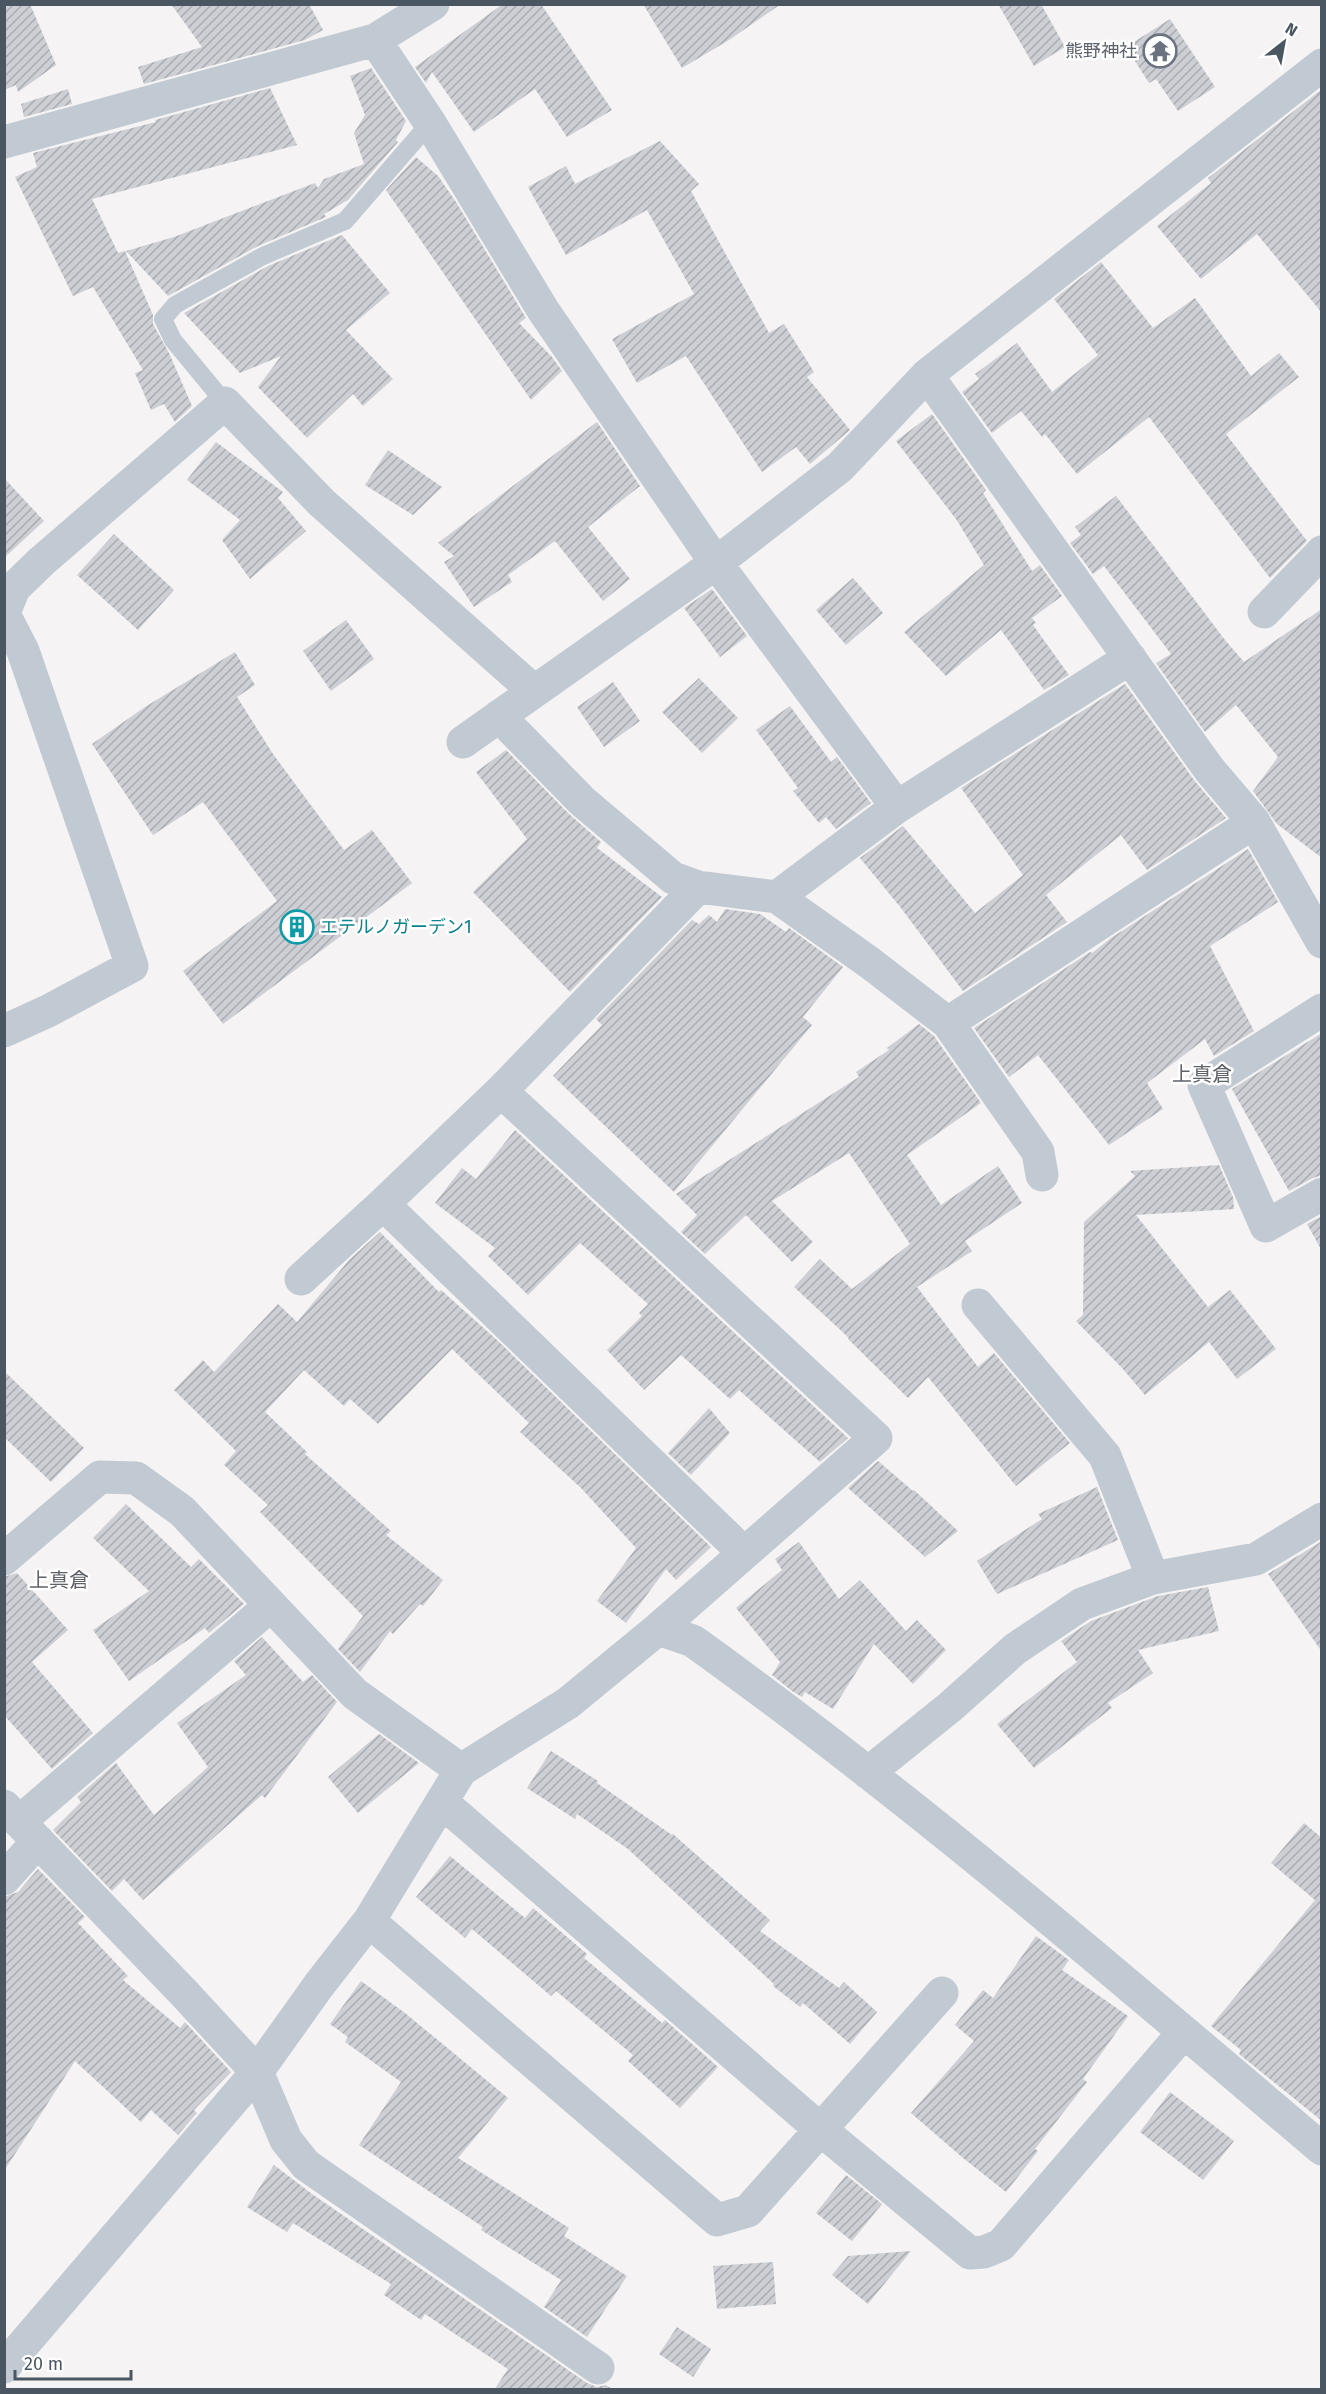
<svg xmlns="http://www.w3.org/2000/svg" width="1326" height="2394" font-family="'Fira Sans','Noto Sans JP',sans-serif">
  <style>
    .building { fill: url(#building-hatch) }
    .lines { fill: none; stroke-linecap: round; stroke-linejoin: round }
    .lane { stroke: #c1cad2; stroke-width: 18 }
    .street { stroke: #c1cad2; stroke-width: 33 }
    .labels { text-anchor: middle; stroke-width: 5; stroke-linejoin: round; paint-order: stroke }
    .worship-label { font-size: 18px; fill: #5b616d; stroke: #fff; text-anchor: end }
    .culture-label { font-size: 18px; fill: #0d838f; stroke: #fff; text-anchor: start }
    .neighbourhood-label { font-size: 20px; fill: #5f6368; stroke: #fff }
  </style>
  <defs>
    <pattern id="building-hatch" width="6" height="6" patternUnits="userSpaceOnUse" patternTransform="scale(1.5)"><rect width="6" height="6" fill="#cdcfd5"/><path d="M-1 1l2-2M0 6l6-6M5 7l2-2" fill="none" stroke="#a8abb0"/></pattern>
  </defs>
  <rect width="100%" height="100%" fill="#f5f3f3"/>
  <!-- building -->
  <path class="building" d="M4 4H30L56 65 18 92 16 85 4 90Z
    M171 4H309L323 30 305 40 144 84 138 67 202 47Z
    M503 4H541L612 110 567 137 535 89 474 132 432 72 426 83 415 67Z
    M643 4H781L729 40 682 68Z
    M998 4H1041L1065 47 1034 66Z
    M1170 19 1215 87 1178 111 1156 79 1149 83 1126 47Z
    M371 68 406 121 396 140 398 142 348 200 324 214 326 217 258 246 168 296 126 251 174 237 315 183 318 188 324 179 364 164 354 133 365 115 350 76Z
    M270 88 297 145 92 199 118 253 125 251 153 315V324L169 353 192 406 175 422 164 404 151 410 135 373 143 370 93 287 73 296 15 177 37 167 33 153 156 122 155 120Z
    M68 89 72 104 24 117 21 104Z
    M1322 89V313L1257 234 1201 279 1157 226 1211 183 1208 178Z
    M660 141 699 184 691 191 769 333 784 324 814 372 807 377 850 430 810 464 796 447 762 472 686 356 637 383 612 339 694 294 647 210 566 255 528 187 566 166 575 184Z
    M416 157 438 176 456 202 526 318 519 323 552 357 562 371 531 400 386 190Z
    M342 235 390 293 346 330 393 379 363 406 353 394 307 438 258 387 281 356 240 373 184 313 268 266Z
    M1101 262 1153 328 1195 298 1251 376 1279 353 1299 377 1226 434 1307 541 1270 578 1149 417 1077 474 1045 434 1042 437 1021 411 992 433 962 392 979 379 975 374 1017 343 1052 392 1098 355 1054 299Z
    M932 414 986 490 983 493 1032 571 1040 565 1062 596 1032 618 1036 623 1033 625 1069 675 1044 690 1001 630 946 676 904 632 984 565 956 519 896 441Z
    M597 422 640 486 588 527 630 579 603 601 555 541 508 575 512 582 474 607 444 562 454 556 438 543Z
    M216 442 283 492 278 498 306 531 250 579 222 540 240 520 187 480Z
    M388 450 442 487 413 515 365 485Z
    M4 478 44 521 4 558Z
    M1116 496 1225 640 1244 662 1322 609V858L1277 824 1253 791 1278 757 1236 705 1205 732 1156 663 1171 654 1104 566 1093 574 1070 543 1081 535 1075 527Z
    M114 534 174 590 138 630 77 575Z
    M853 578 883 613 846 645 816 610Z
    M712 589 747 636 720 657 684 608Z
    M346 620 374 659 331 691 303 651Z
    M235 652 255 685 237 697 273 754 344 850 372 830 412 883 223 1024 183 971 277 901 203 802 153 835 92 744 145 707Z
    M699 678 738 718 702 753 662 712Z
    M613 682 640 721 604 747 577 707Z
    M1125 684 1194 780 1226 818 1147 870 1121 835 1046 895 1067 922 963 991 901 908 860 858 903 826 975 913 1023 875 961 788Z
    M790 706 831 762 837 757 871 803 836 829 826 817 819 823 793 791 798 788 756 730Z
    M506 750 569 814 601 842 597 848 662 897 570 992 473 892 527 839 476 772Z
    M1248 849 1278 902 1210 946 1254 1031 1214 1056 1205 1039 1147 1083 1163 1109 1109 1145 1038 1055 1009 1077 974 1028 1090 952 1092 953 1111 938Z
    M725 909 760 914 786 932 789 928 843 967 803 1017 812 1025 674 1192 553 1076 602 1025 596 1019 692 920 699 924 709 915 717 922Z
    M919 1024 934 1036 981 1103 907 1155 941 1205 998 1166 1022 1203 965 1241 972 1251 917 1287 978 1367 994 1353 1070 1443 1016 1486 928 1377 908 1398 848 1339 849 1338 794 1287 820 1259 852 1289 910 1244 849 1153 772 1201 813 1242 792 1262 746 1215 705 1254 681 1232 697 1215 676 1194 859 1077 856 1072 889 1050 887 1048Z
    M1322 1033V1175L1313 1178 1289 1191 1232 1089Z
    M515 1130 848 1438 820 1462 739 1390 730 1399 681 1355 644 1390 607 1350 642 1316 639 1313 648 1304 580 1243 528 1295 488 1256 495 1248 435 1203 462 1168 476 1179Z
    M1219 1165 1233 1197 1234 1209 1136 1215 1208 1307 1230 1290 1276 1349 1237 1379 1209 1342 1145 1395 1122 1368 1076 1321 1083 1315 1084 1222 1135 1176 1130 1171Z
    M1322 1216V1251L1307 1224Z
    M380 1232 439 1292 441 1290 497 1340 711 1547 676 1580 666 1569 626 1623 597 1601 636 1548 581 1488 520 1432 529 1423 452 1349 378 1424 350 1399 344 1406 304 1370 265 1412 307 1452 305 1454 391 1531 386 1535 443 1580 423 1606 420 1604 393 1634 390 1631 360 1672 338 1649 363 1616 260 1512 268 1505 224 1465 236 1451 174 1390 203 1360 214 1372 278 1304 297 1322 349 1260Z
    M4 1371 84 1448 51 1482 4 1437Z
    M709 1408 730 1433 691 1475 668 1453Z
    M878 1461 913 1491 914 1490 958 1531 925 1557 848 1488Z
    M1097 1487 1118 1540 997 1594 977 1561 1042 1519 1038 1514Z
    M126 1504 191 1567 199 1559 244 1604 209 1633 205 1628 129 1681 93 1630 149 1591 93 1538Z
    M1322 1541V1652L1268 1574Z
    M799 1542 839 1599 860 1580 906 1631 917 1620 946 1650 913 1684 874 1644 833 1709 805 1692 802 1697 792 1691 772 1675 780 1662 736 1608 782 1570 775 1559Z
    M17 1573 68 1630 32 1662 93 1733 52 1769 4 1715V1577Z
    M1208 1587 1219 1631 1138 1650 1153 1673 1108 1703 1112 1708 1034 1768 997 1724 1077 1662 1061 1641 1091 1621 1158 1596Z
    M262 1637 303 1682 312 1675 337 1702 265 1798 262 1795 143 1900 124 1879 112 1891 53 1830 81 1802 77 1797 116 1763 154 1815 208 1767 177 1723 246 1675 234 1661Z
    M379 1734 419 1763 358 1813 328 1777Z
    M551 1751 598 1781 597 1783 672 1835 673 1834 770 1920 760 1931 839 1988 844 1982 877 2012 850 2044 803 2003 800 2007 773 1986 774 1984 628 1849 577 1814 575 1819 527 1788Z
    M1304 1823 1322 1838V2121L1239 2054 1241 2050 1211 2026 1315 1900 1271 1863Z
    M450 1856 525 1918 533 1908 587 1954 584 1958 662 2023 665 2020 718 2067 680 2108 628 2061 633 2055 556 1991 551 1996 472 1929 465 1938 416 1897Z
    M38 1869 85 1917 78 1923 128 1976 123 1980 180 2028 185 2022 231 2072 194 2110 197 2113 178 2135 151 2110 141 2122 75 2061 4 2171V1897L18 1892Z
    M1036 1936 1069 1960 1062 1970 1128 2016 1083 2079 1087 2082 1035 2149 1038 2151 1006 2192 963 2158 911 2113 974 2041 955 2025 983 1990 993 1998Z
    M361 1981 405 2013 508 2098 458 2158 569 2228 564 2236 627 2276 587 2337 544 2307 561 2280 481 2230 483 2227 359 2145 401 2082 345 2042 348 2037 330 2024Z
    M1170 2092 1234 2141 1203 2180 1140 2132Z
    M274 2165 312 2194 587 2383 597 2387 606 2385 614 2390H494L508 2369 425 2314 421 2320 384 2295 391 2284 293 2223 287 2232 247 2207Z
    M846 2175 882 2204 852 2241 816 2213Z
    M911 2251 868 2304 832 2275 848 2256Z
    M773 2262 776 2304 717 2309 713 2266Z
    M677 2327 711 2349 693 2377 659 2354Z"/>
  <g class="lines">
    <!-- lane -->
    <path class="lane" d="M225 403 173 340 163 319 175 305 263 256 345 221 430 123"/>
    <!-- street -->
    <path class="street" d="M375 40 430 123 543 310 711 556 897 807
      M4 142 375 40 433 4
      M927 375 1209 769 1254 822 1322 942
      M1264 612 1322 552
      M4 613 14 588 42 561 225 403 322 503 534 691
      M4 614 23 651 132 966 48 1011 4 1031
      M499 716 582 801 673 878 698 887 777 897 897 807 1130 658
      M463 742 716 563 840 467 927 375 1322 65
      M777 897 870 963 948 1023 1038 1152 1042 1175
      M1322 1010 1204 1085 1266 1226 1322 1194
      M948 1023 1254 822
      M383 1204 744 1553
      M301 1279 383 1204 501 1091 698 887
      M978 1305 1105 1456 1153 1578
      M4 1559 100 1477 136 1478 182 1511 355 1694 461 1770
      M658 1629 693 1641C912 1798 1116 1974 1322 2149
      M868 1773 950 1707 1015 1649 1082 1604 1153 1578 1256 1559 1322 1519
      M443 1803 821 2130 970 2253 984 2252 1001 2245 1184 2032
      M4 1806 183 1992 257 2072 286 2140 306 2165 598 2368
      M19 1822 270 1606
      M4 1879 38 1841
      M369 1921 717 2220 748 2211 942 1993
      M4 2367 257 2072 319 1985 369 1921 461 1770 568 1703 658 1629 876 1438 501 1091"/>
  </g>
  <!-- icons -->
  <defs>
    <symbol id="temple-ring" viewBox="-11 -11 22 22"><circle r="9.5" fill="#fff" stroke="#6b7280" stroke-width="1.5"/><path d="M0-6L5-2H3V0L6.5 2.5H4V6H1.5V3h-3V6H-4V2.5H-6.5L-3 0V-2H-5Z" fill="#6b7280"/></symbol>
    <symbol id="building-ring" viewBox="-11 -11 22 22"><circle r="9.5" fill="#fff" stroke="#0f9aa8" stroke-width="1.5"/><path d="M-4-6H4V6H1V3H-1V6H-4ZM-2.5-4.3h1.7v1.8h-1.7ZM.8-4.3h1.7v1.8H.8ZM-2.5-1h1.7V.8h-1.7ZM.8-1h1.7V.8H.8Z" fill="#0f9aa8"/></symbol>
  </defs>
  <g fill-rule="evenodd">
    <use href="#temple-ring" x="1141" y="32" width="38" height="38"/>
    <use href="#building-ring" x="278" y="908" width="38" height="38"/>
  </g>
  <g class="labels">
    <!-- worship labels -->
    <g class="worship-label">
      <text x="1137" y="57">熊野神社</text>
    </g>
    <!-- culture labels -->
    <g class="culture-label">
      <text x="320" y="933">エテルノガーデン1</text>
    </g>
    <!-- neighbourhood labels -->
    <g class="neighbourhood-label">
      <text x="1202" y="1081">上真倉</text>
      <text x="59" y="1587">上真倉</text>
    </g>
  </g>
  <!-- border -->
  <rect width="1326" height="2394" fill="none" stroke="#4a5661" stroke-width="12"/>
  <!-- north arrow -->
  <g transform="translate(1284 42) rotate(31)" stroke="#ffffff" stroke-width="4.5" paint-order="stroke">
  <path d="M0-4.5L10 22L0 15L-10 22Z" fill="#4a5661"/>
  <text y="-9" font-size="16" font-weight="bold" text-anchor="middle" fill="#4a5661">N</text>
  </g>
  <!-- scale -->
  <path d="M15 2370v9h116v-9" fill="none" stroke="#4a5661" stroke-width="3"/>
  <text x="24" y="2370" font-size="18" fill="#4a5661" stroke="#ffffff" stroke-width="4.5" paint-order="stroke">20 m</text>
</svg>
